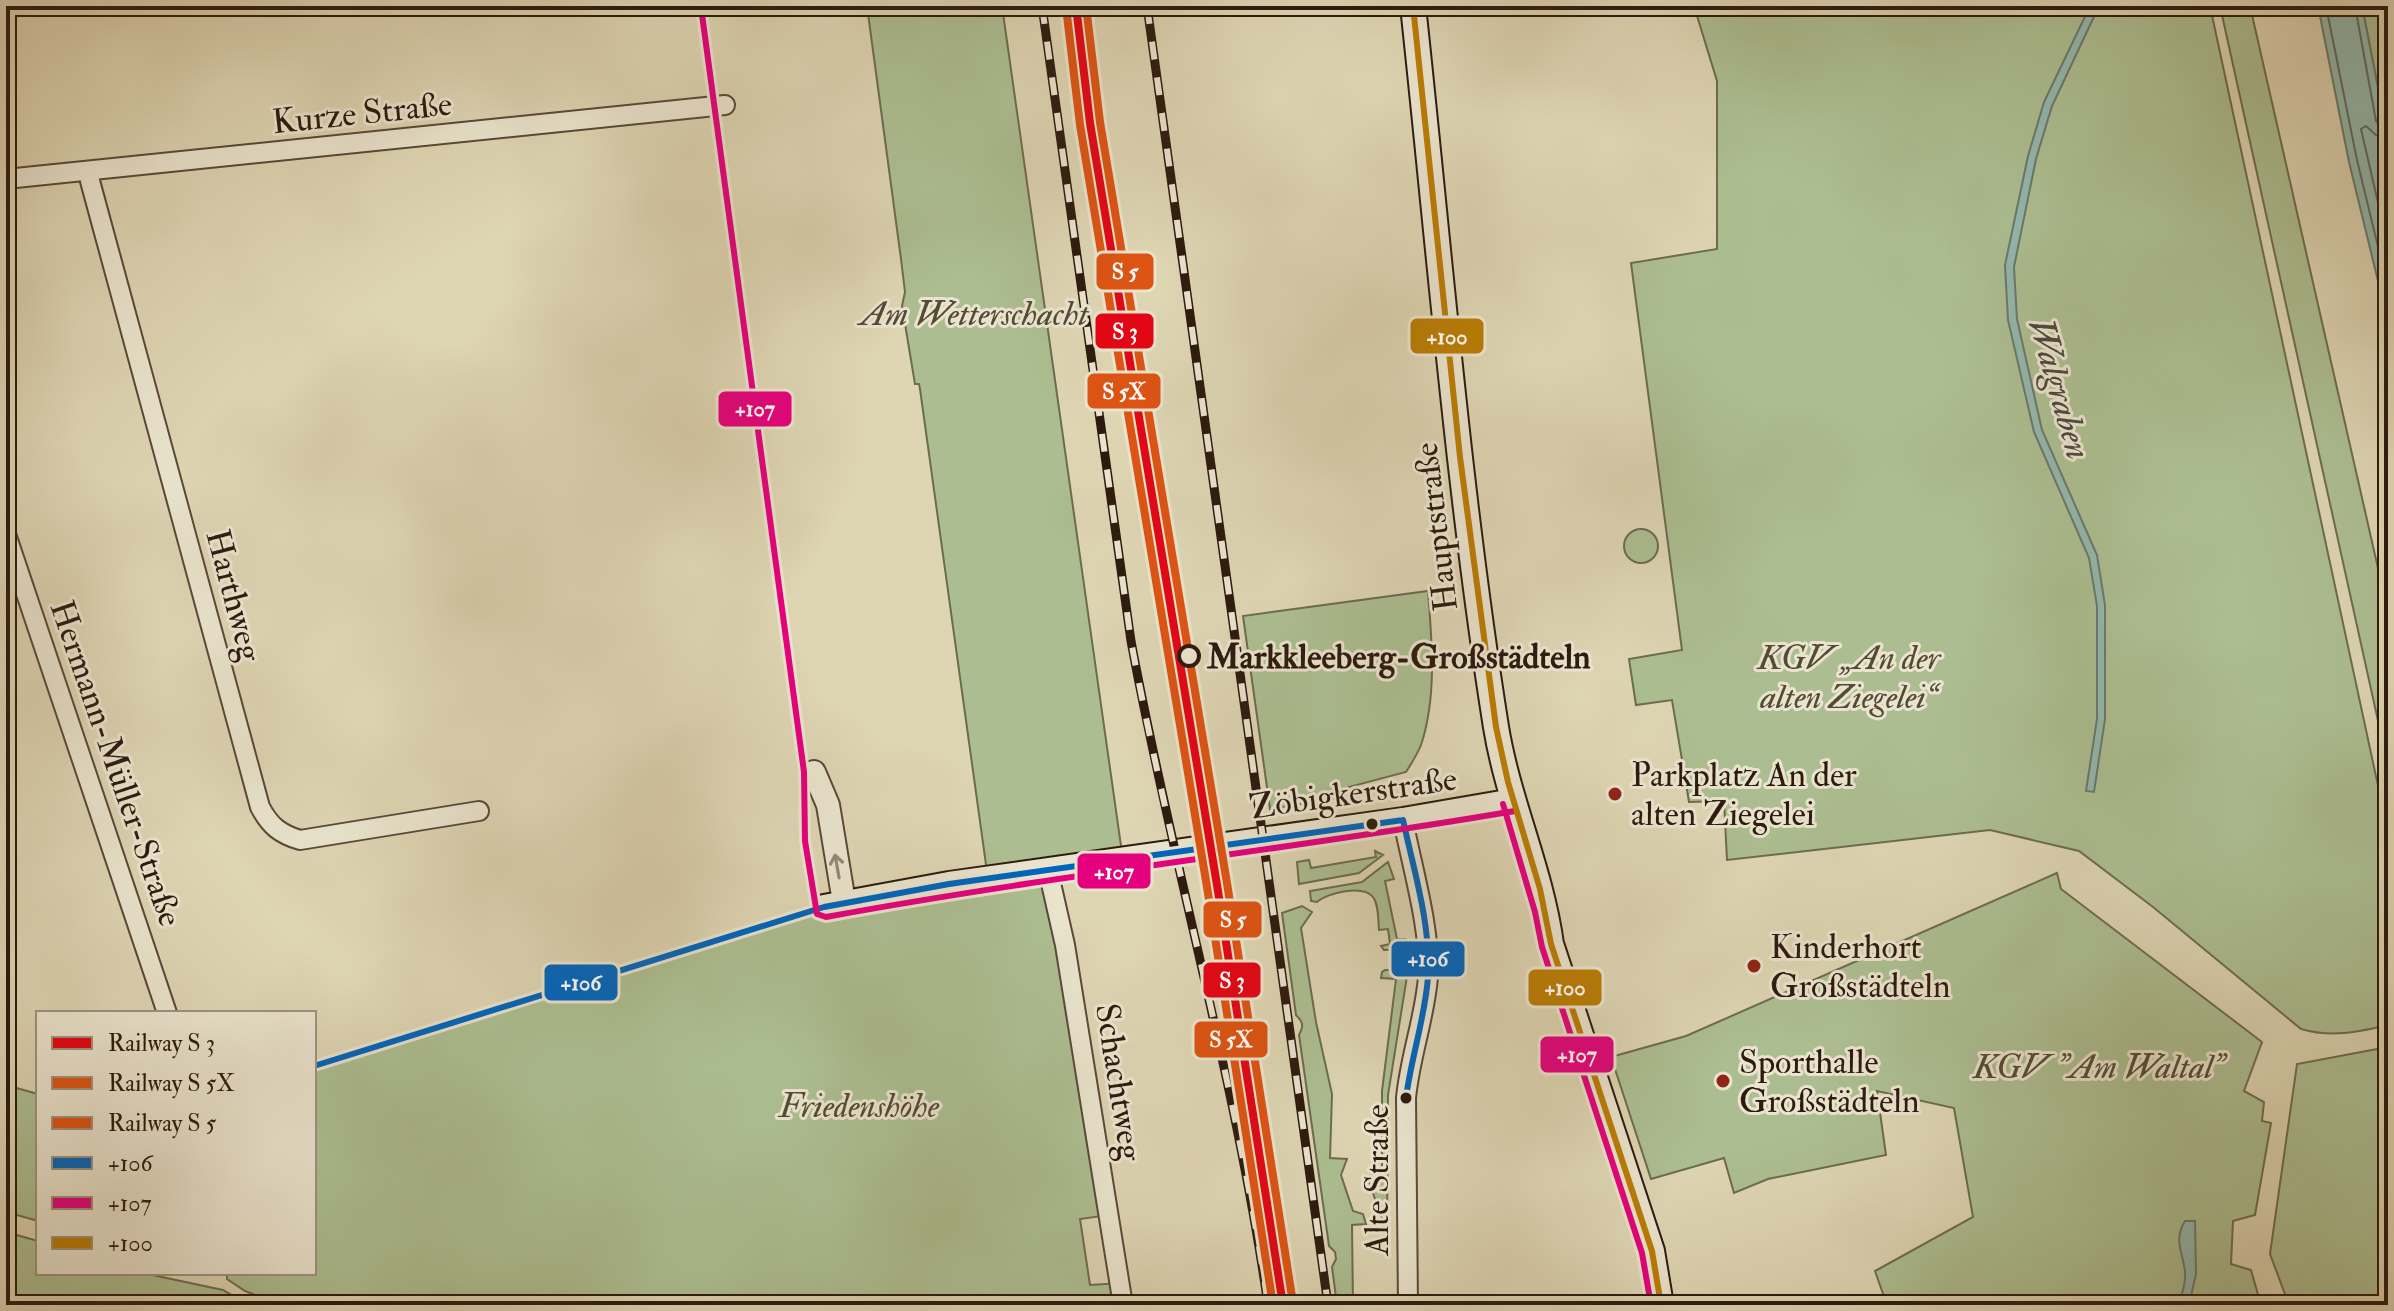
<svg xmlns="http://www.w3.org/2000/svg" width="2394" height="1311" font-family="'IM FELL Double Pica',serif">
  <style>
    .green { fill: #acbe91; stroke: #6c6c50; stroke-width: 2 }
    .water { fill: #93b8ae; stroke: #6a796e; stroke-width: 2 }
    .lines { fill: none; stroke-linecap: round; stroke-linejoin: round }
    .shore { stroke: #60695e; stroke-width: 2 }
    .minor-casing { stroke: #594938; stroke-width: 22 }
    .tertiary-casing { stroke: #594938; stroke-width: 26 }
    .secondary-casing { stroke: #2d1a0f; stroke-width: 28 }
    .minor { stroke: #eae4ce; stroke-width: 18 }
    .tertiary { stroke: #eae4ce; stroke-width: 22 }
    .secondary { stroke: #eae4ce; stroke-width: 24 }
    .rail-casing { stroke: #2d1a0f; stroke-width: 9 }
    .rail { stroke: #eae4ce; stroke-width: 6; stroke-dasharray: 18; stroke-linecap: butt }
    .bus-1-casing { stroke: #eae4ce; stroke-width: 12 }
    .bus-2-casing { stroke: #eae4ce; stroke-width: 12 }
    .bus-3-casing { stroke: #eae4ce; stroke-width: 12 }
    .bus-1 { stroke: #0065bd; stroke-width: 6 }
    .bus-2 { stroke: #e5007d; stroke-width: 6 }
    .bus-3 { stroke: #ba7c04; stroke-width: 6 }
    .rail-1-casing { stroke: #eae4ce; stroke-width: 14 }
    .rail-2-casing { stroke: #eae4ce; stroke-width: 14 }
    .rail-3-casing { stroke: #eae4ce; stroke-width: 14 }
    .rail-1 { stroke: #e30614; stroke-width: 8 }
    .rail-2 { stroke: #dd5413; stroke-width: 8 }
    .rail-3 { stroke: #dd5413; stroke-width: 8 }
    .oneway { stroke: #958978 }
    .stop-dot { fill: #eae4ce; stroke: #2d1a0f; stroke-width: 4 }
    .poi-dot { fill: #8f2418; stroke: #eae4ce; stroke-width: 3 }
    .bus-dot { fill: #2d1a0f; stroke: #eae4ce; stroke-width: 3 }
    .labels { text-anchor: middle; stroke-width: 6; stroke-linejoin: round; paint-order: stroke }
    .street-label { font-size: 34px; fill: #2d1a0f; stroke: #eae4ce }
    .park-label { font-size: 34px; font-style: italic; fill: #534b36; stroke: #eae4ce }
    .stop-label { font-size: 34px; font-weight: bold; fill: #2d1a0f; stroke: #eae4ce; text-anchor: start }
    .poi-label { font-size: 34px; fill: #2d1a0f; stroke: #eae4ce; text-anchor: start }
    .water-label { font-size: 36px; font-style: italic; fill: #4c493f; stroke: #eae4ce }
    .line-badge { stroke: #eae4ce; stroke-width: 3 }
    .badge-label { font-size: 22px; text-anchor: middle; font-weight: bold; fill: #fff }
  </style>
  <rect width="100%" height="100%" fill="#ded5b3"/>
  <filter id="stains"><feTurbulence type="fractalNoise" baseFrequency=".0025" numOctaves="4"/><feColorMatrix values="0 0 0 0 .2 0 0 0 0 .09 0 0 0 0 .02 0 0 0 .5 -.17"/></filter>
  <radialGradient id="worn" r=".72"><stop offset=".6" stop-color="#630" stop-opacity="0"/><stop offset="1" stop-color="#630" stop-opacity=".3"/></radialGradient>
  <!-- green -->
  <path class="green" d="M867 6H1002L1123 860 1049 870 1109 1215 1080 1219 1090 1285 1120 1283 1123 1305H281L245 1291 227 1279V1273H314V1066L824 907 988 879 920 389 919 384H915L902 306 905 292 901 259Z
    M1694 6H2210L2388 832V1025C2357 1032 2332 1038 2301 1029L2153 907 2079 851 1990 830 1727 860 1724 801 1689 802 1672 700 1636 705 1629 659 1682 650 1631 263 1717 249V81Z
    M2220 6H2250L2388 612V766Z
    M2362 6H2388V139Z
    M1624 546a17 17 0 1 1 34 0a17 17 0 1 1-34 0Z
    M1428 591C1432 641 1437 697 1421 745 1417 755 1411 764 1406 772L1345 788 1338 798 1270 809 1243 616Z
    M1375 851 1383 855 1359 873 1299 884 1297 862 1309 860 1311 868 1376 857Z
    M1388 862 1394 879 1385 881 1397 939H1406L1407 949 1384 950 1381 946 1390 944 1388 929 1379 930C1378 920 1379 905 1373 897 1363 884 1327 893 1317 902L1311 901 1310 891 1362 882Z
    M2057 873 2061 889 2262 1042 2244 1091 2264 1102 2262 1121 2271 1123 2255 1215 2233 1221 2231 1264 2251 1270 2261 1305H1887L1875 1271 1973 1217 1954 1108 1877 1091 1886 1155 1768 1179 1734 1193 1724 1158 1651 1179 1611 1057 1686 1036Z
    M1302 906 1312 912 1301 928 1316 1022 1332 1094 1330 1158 1347 1159 1341 1175 1353 1211 1363 1214 1366 1224 1352 1225 1353 1305H1337L1332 1267 1336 1259 1335 1252 1329 1246 1299 1035C1304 1026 1303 1022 1296 1015L1282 913Z
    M1385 970H1408L1388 1095 1387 1225 1383 1222 1367 1176 1382 1175V1091L1396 979 1381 978 1382 972Z
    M2388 1047V1305H2289L2270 1254 2297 1064Z
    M6 1085 38 1094V1221L6 1212Z
    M6 1232 38 1241V1273H143L223 1290 248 1305H6Z"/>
  <!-- water -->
  <path class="water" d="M2090 6H2099L2052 106 2036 159 2014 267 2017 319 2042 430 2097 555 2105 605V719L2094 792 2086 791 2097 719V606L2089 558 2034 432 2008 320 2005 265 2028 156 2044 102Z
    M2318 6H2362L2388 139V322L2349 162Z
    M2185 1221H2195L2196 1274 2189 1305H2178C2182 1295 2186 1283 2185 1272 2183 1252 2173 1240 2185 1221Z"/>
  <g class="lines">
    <!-- shore -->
    <path class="shore" d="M2326 6 2357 160 2388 288
      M2355 6 2376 121 2381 127 2388 128
      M2388 138 2376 135 2366 126 2361 129 2388 246"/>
    <defs>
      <path id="minor" d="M90 171V181L260 807C270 826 280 834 300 840L479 811
        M6 179 725 105
        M6 534 167 1013
        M1403 820C1412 867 1431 930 1428 977 1425 1017 1410 1056 1406 1098L1408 1305
        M1048 870 1065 945 1123 1305"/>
      <path id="tertiary" d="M814 772 828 805 844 902"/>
      <path id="secondary" d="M1413 6C1439 246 1458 488 1496 727 1508 801 1541 870 1551 944L1652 1251 1661 1305
        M824 907 949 884 1403 820 1513 801"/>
    </defs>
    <!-- minor casing -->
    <use href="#minor" class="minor-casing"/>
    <!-- tertiary casing -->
    <use href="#tertiary" class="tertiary-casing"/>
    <!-- secondary casing -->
    <use href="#secondary" class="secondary-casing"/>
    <!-- minor -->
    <use href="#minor" class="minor"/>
    <!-- tertiary -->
    <use href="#tertiary" class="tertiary"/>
    <!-- secondary -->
    <use href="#secondary" class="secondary"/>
    <defs>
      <path id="rail" d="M1042 6 1131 641C1172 863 1236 1081 1268 1305
        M1147 6 1328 1305"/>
    </defs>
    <!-- rail casing -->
    <use href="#rail" class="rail-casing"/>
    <!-- rail -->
    <use href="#rail" class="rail"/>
    <defs>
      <path id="bus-1" d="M1403 820C1414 871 1431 925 1428 977 1425 1018 1411 1058 1406 1098
        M314 1066 824 907 949 884 1403 820"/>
      <path id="bus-2" d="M701 7 804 772 805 841 817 914 826 917C1054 875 1286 850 1515 811
        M1503 804 1535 912 1542 947 1642 1253 1651 1305"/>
      <path id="bus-3" d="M1413 6 1460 457 1496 727 1508 782 1540 889 1551 944 1652 1251 1661 1305"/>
    </defs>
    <!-- bus-1 casing -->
    <use href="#bus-1" class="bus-1-casing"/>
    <!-- bus-2 casing -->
    <use href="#bus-2" class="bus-2-casing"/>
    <!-- bus-3 casing -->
    <use href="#bus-3" class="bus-3-casing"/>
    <!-- bus-1 -->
    <use href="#bus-1" class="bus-1"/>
    <!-- bus-2 -->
    <use href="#bus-2" class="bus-2"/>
    <!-- bus-3 -->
    <use href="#bus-3" class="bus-3"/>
    <defs>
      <path id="rail-1" d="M1076 6 1090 123 1217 885 1283 1305"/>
      <path id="rail-2" d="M1066 7 1080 125 1207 887 1273 1305"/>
      <path id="rail-3" d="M1086 6 1100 122 1227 883 1293 1303"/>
    </defs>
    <!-- rail-1 casing -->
    <use href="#rail-1" class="rail-1-casing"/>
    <!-- rail-2 casing -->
    <use href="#rail-2" class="rail-2-casing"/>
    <!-- rail-3 casing -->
    <use href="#rail-3" class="rail-3-casing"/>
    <!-- rail-1 -->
    <use href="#rail-1" class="rail-1"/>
    <!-- rail-2 -->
    <use href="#rail-2" class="rail-2"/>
    <!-- rail-3 -->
    <use href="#rail-3" class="rail-3"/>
  </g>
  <!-- one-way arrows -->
  <defs><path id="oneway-shaft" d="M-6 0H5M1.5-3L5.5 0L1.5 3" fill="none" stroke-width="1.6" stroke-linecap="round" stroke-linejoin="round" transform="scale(2)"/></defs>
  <use class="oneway" href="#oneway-shaft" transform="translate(837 866) rotate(-100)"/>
  <!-- markers -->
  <circle class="stop-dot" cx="1189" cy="656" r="10"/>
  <g class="poi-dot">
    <circle cx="1615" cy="794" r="8"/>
    <circle cx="1754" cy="966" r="8"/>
    <circle cx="1723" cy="1081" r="8"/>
  </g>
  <g class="bus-dot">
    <circle cx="1372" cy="824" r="7"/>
    <circle cx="1406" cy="1098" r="7"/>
  </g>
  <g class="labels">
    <!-- street labels -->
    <g class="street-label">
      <text transform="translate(362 112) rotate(-6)" y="12">Kurze Straße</text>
      <text transform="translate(1435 527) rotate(-97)" y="12">Hauptstraße</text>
      <text transform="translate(235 595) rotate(75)" y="12">Harthweg</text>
      <text transform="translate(117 763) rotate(71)" y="12">Hermann-Müller-Straße</text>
      <text transform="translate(1353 792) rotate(-8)" y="12">Zöbigkerstraße</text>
      <text transform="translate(1120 1082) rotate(81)" y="12">Schachtweg</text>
      <text transform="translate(1376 1180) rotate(-90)" y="12">Alte Straße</text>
    </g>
    <!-- park labels -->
    <g class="park-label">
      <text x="974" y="325">Am Wetterschacht</text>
      <text x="1849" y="669">KGV „An der<tspan x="1849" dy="39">alten Ziegelei“</tspan></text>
      <text x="2099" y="1078">KGV "Am Waltal"</text>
      <text x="859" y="1117">Friedenshöhe</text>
    </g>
    <!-- stop labels -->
    <g class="stop-label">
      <text x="1207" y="668">Markkleeberg-Großstädteln</text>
    </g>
    <!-- poi labels -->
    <g class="poi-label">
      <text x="1631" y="786">Parkplatz An der<tspan x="1631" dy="39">alten Ziegelei</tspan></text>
      <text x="1770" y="958">Kinderhort<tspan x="1770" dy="39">Großstädteln</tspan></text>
      <text x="1739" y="1073">Sporthalle<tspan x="1739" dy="39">Großstädteln</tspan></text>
    </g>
    <!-- water labels -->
    <g class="water-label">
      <text transform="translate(2061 388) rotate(74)" y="13">Walgraben</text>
    </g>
  </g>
  <g class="line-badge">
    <rect x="1095" y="252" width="60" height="39" rx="8" fill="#dd5413"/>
    <rect x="1094" y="312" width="61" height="38" rx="8" fill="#e30614"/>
    <rect x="1409" y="317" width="76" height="38" rx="8" fill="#ba7c04"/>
    <rect x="1086" y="372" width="76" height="38" rx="8" fill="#dd5413"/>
    <rect x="717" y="390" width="76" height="38" rx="8" fill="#e5007d"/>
    <rect x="1076" y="852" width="76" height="38" rx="8" fill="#e5007d"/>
    <rect x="1202" y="900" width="61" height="39" rx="8" fill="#dd5413"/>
    <rect x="1390" y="940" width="76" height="38" rx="8" fill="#0065bd"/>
    <rect x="1202" y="961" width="60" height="38" rx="8" fill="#e30614"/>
    <rect x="543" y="963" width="76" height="39" rx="8" fill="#0065bd"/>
    <rect x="1527" y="968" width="76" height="39" rx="8" fill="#ba7c04"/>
    <rect x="1193" y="1020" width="76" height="39" rx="8" fill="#dd5413"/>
    <rect x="1539" y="1035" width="76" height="39" rx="8" fill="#e5007d"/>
  </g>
  <g class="badge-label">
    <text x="1125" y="279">S 5</text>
    <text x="1125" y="339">S 3</text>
    <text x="1447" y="344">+100</text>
    <text x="1124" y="399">S 5X</text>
    <text x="755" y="416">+107</text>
    <text x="1114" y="879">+107</text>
    <text x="1233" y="927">S 5</text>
    <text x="1428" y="966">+106</text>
    <text x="1232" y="988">S 3</text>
    <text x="581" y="990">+106</text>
    <text x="1565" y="995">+100</text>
    <text x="1231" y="1047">S 5X</text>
    <text x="1577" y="1062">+107</text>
  </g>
  <!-- margin -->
  <rect width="2394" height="1311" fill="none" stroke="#ded5b3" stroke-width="32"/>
  <rect x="8" y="8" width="2378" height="1295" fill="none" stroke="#2d1a0f" stroke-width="4"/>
  <rect x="16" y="16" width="2362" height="1279" fill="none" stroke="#2d1a0f" stroke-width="2"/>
  <!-- legend -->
  <rect x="36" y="1011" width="280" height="264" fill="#eae4ce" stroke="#9e9382" stroke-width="2"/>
  <rect x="52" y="1037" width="40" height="12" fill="#e30614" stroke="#9e9382" stroke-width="2"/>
  <text x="108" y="1051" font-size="24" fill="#2d1a0f">Railway S 3</text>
  <rect x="52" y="1077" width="40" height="12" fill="#dd5413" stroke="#9e9382" stroke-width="2"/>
  <text x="108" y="1091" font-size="24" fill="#2d1a0f">Railway S 5X</text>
  <rect x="52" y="1117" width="40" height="12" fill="#dd5413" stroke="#9e9382" stroke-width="2"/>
  <text x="108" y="1131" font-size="24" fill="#2d1a0f">Railway S 5</text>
  <rect x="52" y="1157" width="40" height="12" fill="#0065bd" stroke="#9e9382" stroke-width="2"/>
  <text x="108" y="1171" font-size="24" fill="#2d1a0f">+106</text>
  <rect x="52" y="1197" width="40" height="12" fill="#e5007d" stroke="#9e9382" stroke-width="2"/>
  <text x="108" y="1211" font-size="24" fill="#2d1a0f">+107</text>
  <rect x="52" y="1237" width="40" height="12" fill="#ba7c04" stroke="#9e9382" stroke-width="2"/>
  <text x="108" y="1251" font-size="24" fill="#2d1a0f">+100</text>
  <rect width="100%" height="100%" filter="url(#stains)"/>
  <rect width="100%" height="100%" fill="url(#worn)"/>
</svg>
